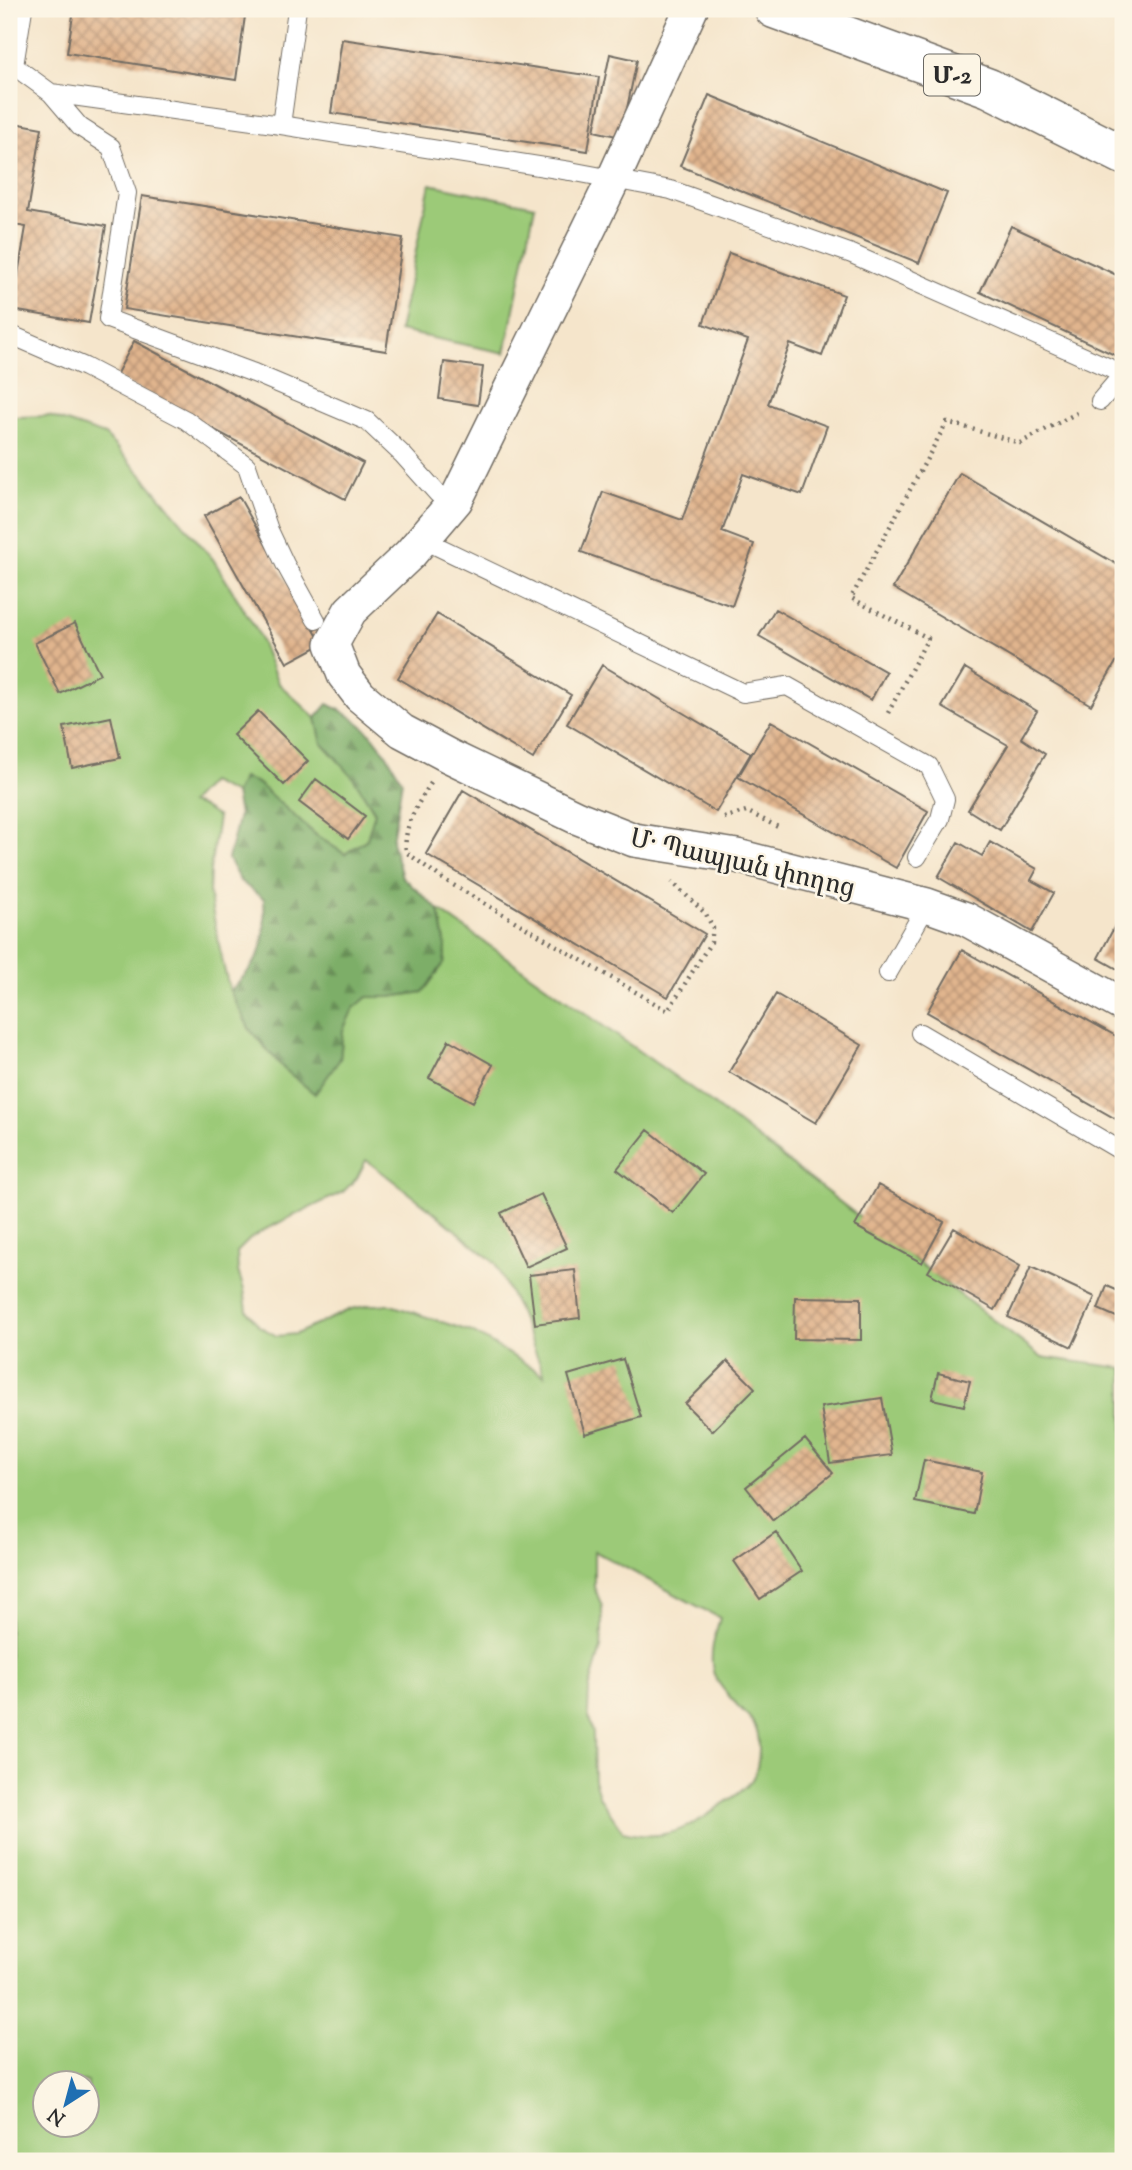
<svg xmlns="http://www.w3.org/2000/svg" width="1132" height="2170" font-family="'Sorts Mill Goudy','Noto Serif Armenian',serif">
  <style>
    .green { fill: #9cca78; stroke: #647a52; stroke-width: 2; fill-rule: evenodd }
    .forest { fill: url(#forest-firs); stroke: #546c4a; stroke-width: 2 }
    .building { fill: url(#building-cross-hatch) }
    .lines { fill: none; stroke-linecap: round; stroke-linejoin: round }
    .service-casing { stroke: #726c63; stroke-width: 20 }
    .minor-casing { stroke: #726c63; stroke-width: 36 }
    .trunk-casing { stroke: #726c63; stroke-width: 41 }
    .path { stroke: #726c63; stroke-width: 4.5; stroke-dasharray: 2 5; stroke-linecap: butt }
    .service { stroke: #fff; stroke-width: 18 }
    .minor { stroke: #fff; stroke-width: 33 }
    .trunk { stroke: #fff; stroke-width: 38 }
    .labels { text-anchor: middle; stroke-width: 5; stroke-linejoin: round; paint-order: stroke }
    .shield { fill: #fcf5e5; stroke: #6a6863; stroke-width: 2 }
    .shield-label { font-size: 24px; font-weight: bold; fill: #2b2b2b }
    .street-label { font-size: 26px; fill: #2b2b2b; stroke: #fcf5e5 }
  </style>
  <defs>
    <pattern id="forest-firs" width="22" height="20" patternUnits="userSpaceOnUse" patternTransform="scale(1.75)"><rect width="22" height="20" fill="#7dae68"/><path d="M5 1l3.5 6h-7zM16 11l3.5 6h-7z" fill="#678e56"/></pattern>
    <pattern id="building-cross-hatch" width="8" height="8" patternUnits="userSpaceOnUse" patternTransform="scale(1.75)"><rect width="8" height="8" fill="#e1b58e"/><path d="M0 0l8 8M0 8l8-8" fill="none" stroke="#b79374"/></pattern>
  </defs>
  <rect width="100%" height="100%" fill="#fcf5e5"/>
  <filter id="ink" filterUnits="userSpaceOnUse"><feTurbulence type="fractalNoise" baseFrequency=".0143" numOctaves="2"/><feDisplacementMap in="SourceGraphic" scale="14" xChannelSelector="R" yChannelSelector="G"/><feConvolveMatrix kernelMatrix="1 2 1 2 8 2 1 2 1" color-interpolation-filters="sRGB"/></filter>
  <filter id="wash" filterUnits="userSpaceOnUse"><feTurbulence type="fractalNoise" baseFrequency=".00686" numOctaves="4" result="noise"/><feDisplacementMap in="SourceGraphic" scale="28" xChannelSelector="R" yChannelSelector="G"/><feGaussianBlur stdDeviation="1.57" result="paint"/><feColorMatrix in="noise" values="0 0 0 0 0 0 0 0 0 0 0 0 0 0 0 0 0 1.4 0 .05"/><feComposite in="paint" operator="in"/></filter>
  <g filter="url(#wash)">
    <rect width="100%" height="100%" fill="#f5e5cb"/>
    <!-- green -->
    <path class="green" d="M430 184 535 206 505 353 399 331Z
      M9 414 16 417 49 416 105 435 140 473 213 559 257 631 278 683 316 718 322 743 353 776 375 813 367 839 345 854 317 836 257 783 243 778 235 794 210 782 190 803 200 806 218 817 210 871 209 893 222 960 230 991 340 1059 343 1030 352 1009 367 997H390L423 992 444 963 446 947 439 910 701 1095 1041 1357 1123 1368V2161H9ZM366 1160 430 1209 495 1263 519 1312 545 1375 472 1332 391 1305H371L351 1309 296 1334 277 1336 259 1326 247 1310 244 1290 238 1271 237 1252 250 1239 266 1229 343 1192 357 1178ZM594 1551 720 1618C715 1634 709 1654 713 1671 715 1683 736 1704 745 1713 755 1722 759 1734 759 1746 760 1787 741 1790 713 1811 684 1832 658 1841 623 1832L600 1798 594 1780 593 1733 588 1713 589 1689 601 1648 602 1629V1606L594 1587ZM46 2082H88V2124H46Z"/>
    <!-- forest -->
    <path class="forest" d="M328 704C366 721 382 744 402 781L392 841 402 877 439 910 446 948 444 963 423 992 390 997H367L353 1009 343 1030 340 1059 315 1094 284 1069 250 1030 230 991C264 957 266 945 264 899L240 881 228 859 239 815 235 794 243 778 257 783 317 836 345 854 367 839 375 812 352 776 322 743 316 718Z"/>
    <g id="blocks">
      <!-- building -->
      <path class="building" d="M74 9H246L236 80 67 53Z
        M342 39 599 77 588 151 331 113Z
        M610 54 637 60 621 137 594 131Z
        M709 95 947 193 919 263 680 166Z
        M9 122 42 128 28 212 106 226 89 323 12 310 26 227 9 224Z
        M142 196 403 238 386 351 124 309Z
        M1011 226 1123 278V359L980 292Z
        M729 253 844 295 822 356 790 344 768 404 827 426 802 495 743 474 722 532 754 544 732 606 581 552 603 492 682 520 748 340 703 324Z
        M134 341 363 463 345 499 115 377Z
        M444 362 483 367 478 405 439 399Z
        M960 473 1123 568V650L1091 705 893 588Z
        M239 497 322 644 287 663 204 516Z
        M775 609 886 672 871 700 759 636Z
        M437 614 571 695 533 759 398 678Z
        M75 623 100 674 60 694 35 643Z
        M602 665 751 753 716 812 567 724Z
        M965 668 1037 711 1021 738 1045 754 1000 830 968 810 1008 745 942 707Z
        M258 711 308 761 284 785 233 735Z
        M111 717 120 758 72 768 64 727Z
        M771 721 928 811 896 868 738 777Z
        M316 779 365 816 348 839 299 802Z
        M463 790 705 934 668 997 426 854Z
        M958 842 982 856 990 842 1037 869 1031 880 1054 893 1032 932 938 877Z
        M1118 920 1123 923V972L1098 958Z
        M962 950 1123 1040V1123L927 1012Z
        M776 994 862 1045 816 1123 729 1072Z
        M449 1040 493 1065 473 1102 429 1078Z
        M648 1130 704 1174 673 1213 617 1169Z
        M878 1185 944 1222 922 1263 855 1226Z
        M541 1194 567 1248 526 1267 501 1213Z
        M954 1228 1020 1266 995 1310 928 1272Z
        M1031 1267 1095 1297 1072 1347 1008 1317Z
        M575 1270 580 1318 535 1324 529 1275Z
        M1107 1286 1123 1293V1320L1098 1309Z
        M795 1297 861 1298V1340L794 1339Z
        M623 1359 641 1417 585 1434 568 1375Z
        M728 1361 755 1388 712 1431 685 1404Z
        M938 1373 970 1381 964 1406 932 1399Z
        M882 1398 892 1455 830 1463 821 1407Z
        M805 1439 833 1473 773 1521 746 1487Z
        M924 1460 982 1472 974 1514 915 1502Z
        M776 1532 802 1571 760 1599 734 1561Z"/>
    </g>
  </g>
  <g filter="url(#ink)">
    <use href="#blocks" fill-opacity="0" stroke="#726c63" stroke-width="2"/>
    <g class="lines">
      <defs>
        <path id="service" d="M23 9 14 66 51 93 80 127 111 147 127 193 108 319 254 373 367 421 403 455 438 494 456 500
          M51 93 281 125 570 171 671 190 852 254 1123 374
          M281 125 297 9
          M9 334 85 367 186 420 247 466 269 530 285 564 316 620
          M1100 401 1123 374
          M422 539 743 693 787 686 929 766 945 799 940 819 917 857
          M888 973 927 905
          M920 1033 1123 1152"/>
        <path id="minor" d="M691 9 613 180 456 500 410 554 350 611 332 644 344 675 360 696 402 731 449 756 576 817 634 840 737 856 927 905 966 919 1123 1005"/>
        <path id="trunk" d="M774 9 989 88 1123 155"/>
      </defs>
      <!-- service casing -->
      <use href="#service" class="service-casing"/>
      <!-- minor casing -->
      <use href="#minor" class="minor-casing"/>
      <!-- trunk casing -->
      <use href="#trunk" class="trunk-casing"/>
      <!-- path -->
      <path class="path" d="M888 713 928 638 851 598 947 422 1020 443 1077 413
        M431 783C417 805 403 826 406 852L443 879 668 1011 711 942 713 928 706 914 672 882
        M724 818 746 811 780 828"/>
      <!-- service -->
      <use href="#service" class="service"/>
      <!-- minor -->
      <use href="#minor" class="minor"/>
      <!-- trunk -->
      <use href="#trunk" class="trunk"/>
    </g>
  </g>
  <g class="labels">
    <!-- shield labels -->
    <rect class="shield" x="924" y="54.5" width="56" height="41" rx="5"/>
    <g class="shield-label">
      <text x="952" y="83">Մ-2</text>
    </g>
    <!-- street labels -->
    <g class="street-label">
      <text transform="translate(743 862) rotate(13)" y="9">Մ․ Պապյան փողոց</text>
    </g>
  </g>
  <!-- margin -->
  <rect width="1132" height="2170" fill="none" stroke="#fcf5e5" stroke-width="35"/>
  <!-- north arrow -->
  <g transform="translate(66 2104) rotate(216)"><circle r="33" fill="#fcf5e5" stroke="#a8a49b" stroke-width="2"/>
  <path d="M0-5L12 26L0 18L-12 26Z" fill="#1f6fb2"/>
  <text y="-10" font-size="19" font-weight="bold" text-anchor="middle" fill="#2b2b2b">N</text>
  </g>
</svg>
